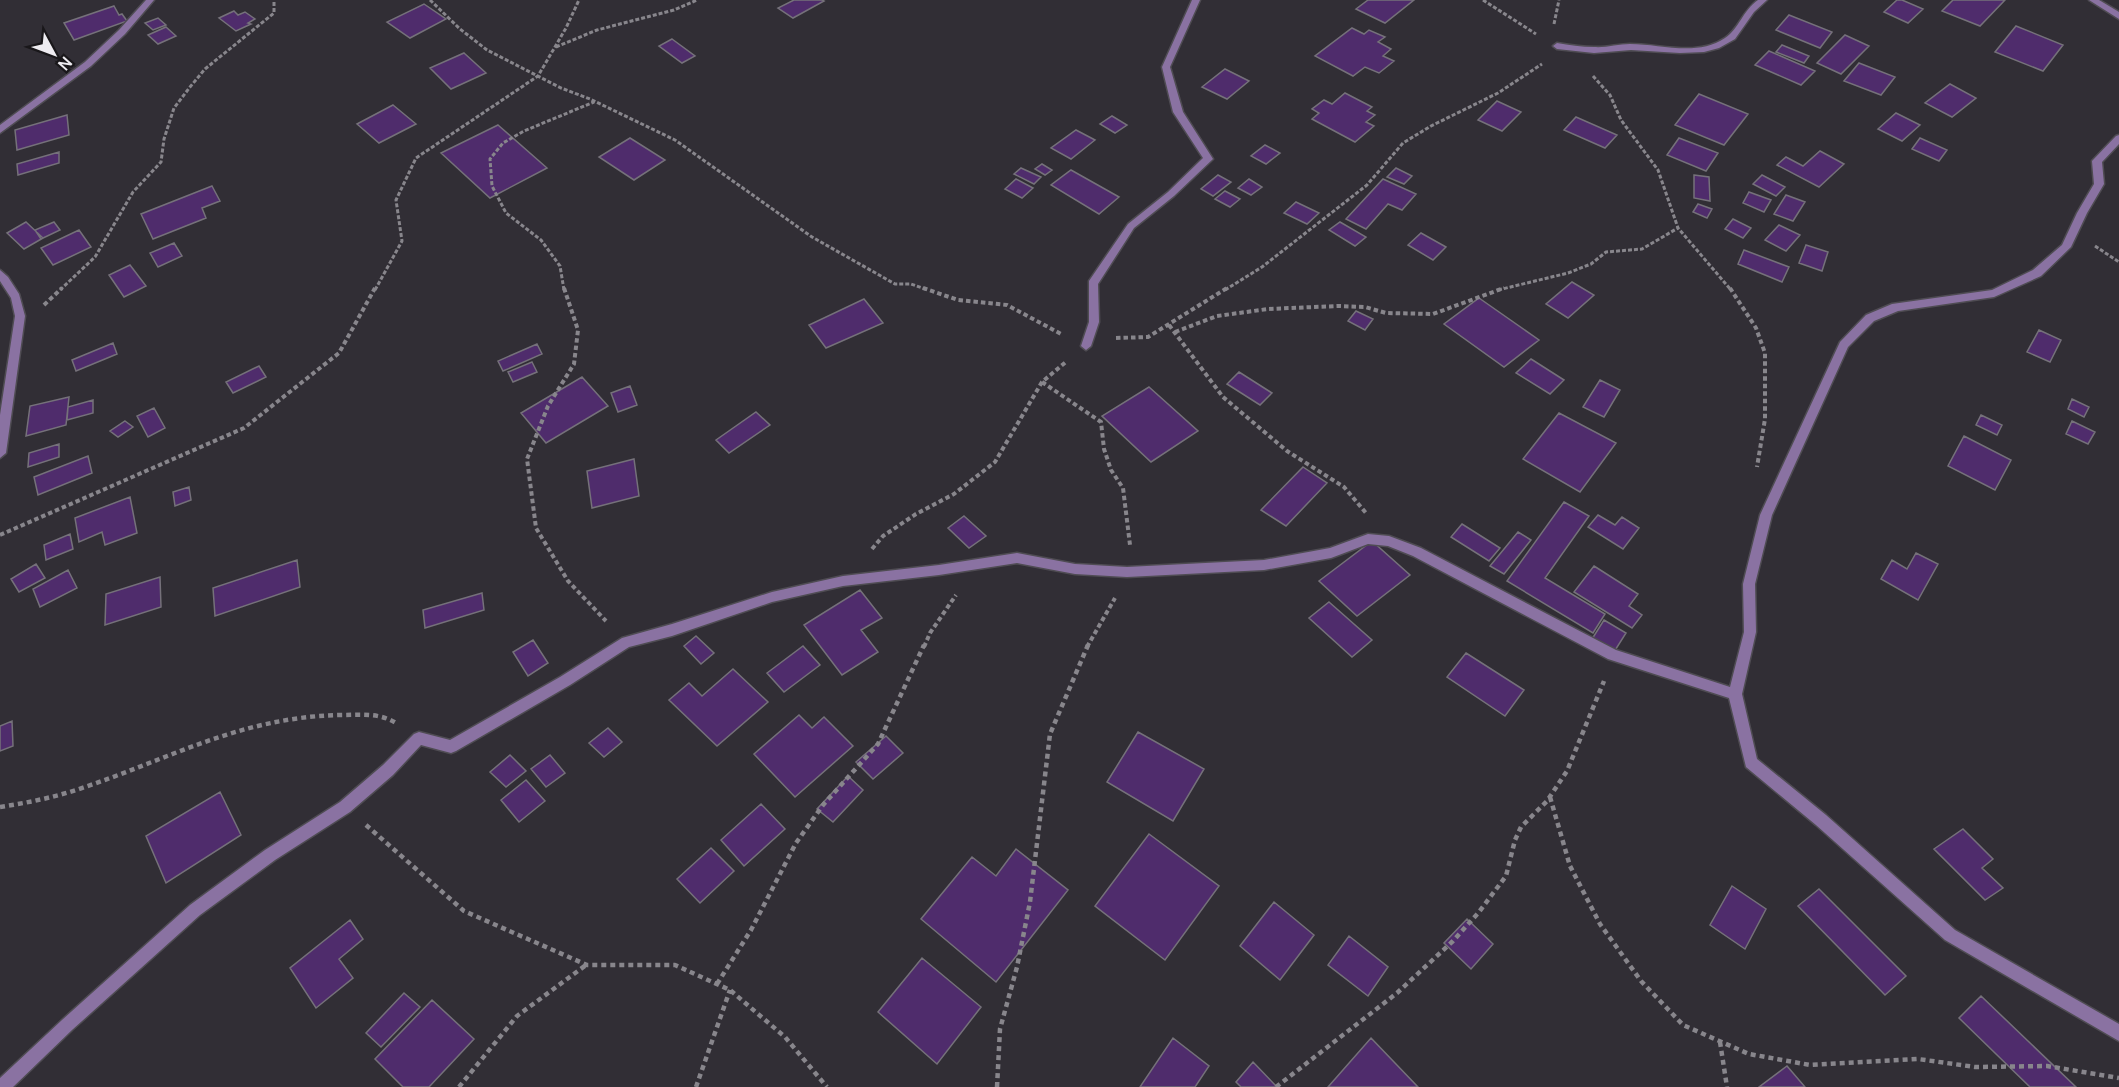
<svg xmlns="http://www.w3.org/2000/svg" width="2119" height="1087" font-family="Manrope,sans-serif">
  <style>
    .building { fill: #4f2c6c; stroke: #75717a; stroke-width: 1.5 }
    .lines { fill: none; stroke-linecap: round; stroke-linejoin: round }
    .street-casing { stroke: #4f4c53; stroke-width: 3 }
    .path-far2 { stroke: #88868c; stroke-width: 3; stroke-dasharray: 4 2; stroke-linecap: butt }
    .path-far1 { stroke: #88868c; stroke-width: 4; stroke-dasharray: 4.5 3; stroke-linecap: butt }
    .path { stroke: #88868c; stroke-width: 4.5; stroke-dasharray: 5 4; stroke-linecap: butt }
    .street { fill: #8a72a2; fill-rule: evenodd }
  </style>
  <rect width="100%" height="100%" fill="#312e35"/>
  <!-- building -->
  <path class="building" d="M794 0H822L824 1 793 18 778 8Z
    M1368 0H1414L1385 23 1356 9Z
    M1897 0H1902L1923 9 1908 23 1884 12Z
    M1953 0H2005L1980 26 1942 11Z
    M424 4 446 19 410 38 387 22Z
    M114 6 119 15 122 14 127 21 74 40 64 23Z
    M234 11 238 15 245 12 255 19 248 23 251 24 236 31 219 18Z
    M1789 15 1832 32 1820 48 1776 30Z
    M158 18 166 25 153 30 145 23Z
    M2016 26 2063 45 2043 71 1995 52Z
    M166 27 176 36 158 44 148 35Z
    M1352 28 1364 34 1369 30 1385 37 1378 42 1391 49 1383 56 1394 61 1379 73 1365 67 1353 76 1315 56Z
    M1845 35 1869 46 1841 74 1817 63Z
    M672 39 695 56 682 63 659 46Z
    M1782 45 1809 56 1804 63 1776 52Z
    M1769 51 1815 71 1801 85 1755 65Z
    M464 53 486 73 451 89 430 68Z
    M1859 63 1895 77 1881 95 1844 81Z
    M1225 69 1249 81 1227 99 1202 87Z
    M1950 84 1976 98 1952 117 1925 103Z
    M1345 93 1372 107 1367 111 1375 115 1366 122 1374 126 1355 142 1312 119 1319 113 1312 109 1324 100 1332 104Z
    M1699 94 1748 114 1724 145 1675 125Z
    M1497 101 1521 112 1502 131 1478 120Z
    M393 105 416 124 379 143 357 124Z
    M1896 113 1920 125 1902 141 1878 129Z
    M67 115 69 135 17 150 15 130Z
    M1112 116 1127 125 1115 133 1100 124Z
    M1576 117 1617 135 1605 148 1564 130Z
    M498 125 547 168 490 198 441 153Z
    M1076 130 1095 140 1071 159 1051 148Z
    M630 138 665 160 634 180 599 157Z
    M1679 138 1718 153 1706 171 1667 155Z
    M1920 138 1947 150 1939 161 1912 149Z
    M1265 145 1280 153 1266 164 1251 156Z
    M1820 151 1844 164 1819 187 1777 165 1786 157 1803 166Z
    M59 152V163L18 175 17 164Z
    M1042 164 1052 170 1045 175 1035 169Z
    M1021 168 1041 177 1034 184 1014 174Z
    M1396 168 1412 176 1404 184 1387 177Z
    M1071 170 1119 197 1099 214 1051 185Z
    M1218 175 1231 182 1213 196 1201 189Z
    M1694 175 1709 177 1710 201 1694 198Z
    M1762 175 1785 187 1776 196 1753 184Z
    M1016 179 1033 188 1022 198 1005 189Z
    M1249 179 1262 187 1251 195 1238 188Z
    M1383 179 1416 194 1402 210 1388 204 1366 229 1346 219Z
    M212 186 220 201 202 208 206 218 153 239 141 214Z
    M1225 191 1240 199 1230 207 1215 199Z
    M1749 192 1771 200 1764 212 1743 203Z
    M1786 195 1805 202 1793 221 1774 214Z
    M1296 202 1319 213 1307 224 1284 213Z
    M1698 204 1712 209 1707 218 1693 212Z
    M1733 219 1751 228 1743 238 1725 229Z
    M26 222 43 238 24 249 7 233Z
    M54 222 60 230 41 239 35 230Z
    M1340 222 1366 237 1355 246 1329 230Z
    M1779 225 1800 235 1786 251 1765 240Z
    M79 230 91 247 53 265 41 248Z
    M1421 233 1446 247 1433 260 1408 245Z
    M174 243 182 256 158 267 150 253Z
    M1806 245 1828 252 1822 271 1799 263Z
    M1744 250 1789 267 1782 282 1738 264Z
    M130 265 146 286 124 297 109 275Z
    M1572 282 1594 295 1568 318 1546 304Z
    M1479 298 1539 340 1504 367 1444 324Z
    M864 299 883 323 826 348 809 325Z
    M1356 311 1373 319 1365 330 1348 321Z
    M2039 330 2061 340 2050 362 2027 352Z
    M113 343 117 354 76 371 72 360Z
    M537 344 542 354 503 371 498 361Z
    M1531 359 1564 380 1550 394 1516 373Z
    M532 362 537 372 513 382 508 372Z
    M259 366 266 377 233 393 226 382Z
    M1239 372 1272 393 1260 405 1227 384Z
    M582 377 608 406 546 443 521 413Z
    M1600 380 1620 390 1604 417 1583 407Z
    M630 386 637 405 618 412 611 393Z
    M1149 387 1198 431 1151 462 1102 416Z
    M69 397 66 425 26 436 30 406Z
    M2072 399 2089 407 2084 417 2068 409Z
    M93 400V413L67 420 68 407Z
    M154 408 165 428 148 437 137 416Z
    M756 412 770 425 729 453 716 440Z
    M1559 413 1616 443 1580 492 1523 459Z
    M1981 415 2002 425 1997 435 1976 425Z
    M125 421 133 427 118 437 110 431Z
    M2072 421 2095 432 2088 444 2066 434Z
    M1964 436 2011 460 1995 490 1948 466Z
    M59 444V457L28 467 29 453Z
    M88 456 92 473 38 495 34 477Z
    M634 459 639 496 592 508 587 471Z
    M1303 467 1327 483 1286 526 1261 510Z
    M189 487 191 500 175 506 173 492Z
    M130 497 137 533 105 545 102 532 79 542 75 518Z
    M1564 502 1589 516 1545 578 1605 614 1593 633 1507 581Z
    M1598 515 1615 525 1622 517 1639 528 1623 549 1588 527Z
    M964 516 986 536 969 548 948 528Z
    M1462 524 1500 548 1489 561 1451 537Z
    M1518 532 1531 540 1504 574 1490 566Z
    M70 534 73 549 46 560 44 545Z
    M1372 541 1410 575 1357 616 1319 581Z
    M1916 553 1938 564 1918 600 1881 579 1892 560 1907 569Z
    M297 560 300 587 215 616 213 588Z
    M36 564 45 578 19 592 11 579Z
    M1594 566 1638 594 1629 606 1642 615 1632 628 1574 592Z
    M68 570 77 588 40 607 33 589Z
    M160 577 161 607 105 625 106 594Z
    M860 590 882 618 861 630 878 652 842 675 804 625Z
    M482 593 484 610 425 628 423 610Z
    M1329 602 1372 640 1352 657 1309 618Z
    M1604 620 1626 633 1614 652 1592 639Z
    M696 636 714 653 701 664 684 646Z
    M533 640 548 663 528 676 513 652Z
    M803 646 820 665 784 692 767 673Z
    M1466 653 1524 690 1505 716 1447 677Z
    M733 669 768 702 717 746 669 700 689 683 702 696Z
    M799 715 812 728 824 717 853 746 795 797 754 754Z
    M12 721 13 746 0 751V726Z
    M608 728 622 742 604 757 589 743Z
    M1138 732 1204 769 1173 821 1107 782Z
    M886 736 903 753 873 779 856 762Z
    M510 755 526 771 506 787 490 772Z
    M550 755 565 773 546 787 531 769Z
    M848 776 863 790 833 822 817 809Z
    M526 780 545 801 519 822 501 800Z
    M220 792 241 835 166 883 146 836Z
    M761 804 785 829 744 866 721 840Z
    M1963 829 1993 859 1982 868 2003 888 1985 900 1934 849Z
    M1149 834 1219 886 1165 960 1095 906Z
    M711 848 734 871 700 903 677 879Z
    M1016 849 1068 890 996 982 921 919 972 857 996 876Z
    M1732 886 1766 909 1745 949 1710 925Z
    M1819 889 1906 976 1885 995 1798 906Z
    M1274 902 1314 935 1280 980 1240 946Z
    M1467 919 1493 944 1471 969 1444 943Z
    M350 920 363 939 339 959 353 978 316 1008 290 968Z
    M1349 936 1388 967 1368 996 1328 965Z
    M922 958 981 1007 937 1064 878 1012Z
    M404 993 420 1007 381 1047 366 1033Z
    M1981 996 2076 1087H2030L1959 1018Z
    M432 1000 474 1039 429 1087H403L375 1059Z
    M1173 1038 1209 1066 1195 1087H1140Z
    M1371 1038 1418 1087H1328Z
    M1253 1062 1277 1087H1241L1236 1082Z
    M1787 1066 1805 1087H1759Z"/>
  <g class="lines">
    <defs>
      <path id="street" d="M146 0H154L125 34 91 66 0 133V125L85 62 119 30Z
        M1192 0H1200L1170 67 1183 112 1213 159 1174 196 1134 228 1098 284 1099 322 1091 346 1086 350 1081 346 1089 322V281L1128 224 1168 192 1203 158 1173 112 1162 67Z
        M1758 0H1767L1754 12 1735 39 1719 48 1704 52 1680 53 1631 50 1594 53 1557 49 1553 46 1557 43C1569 45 1581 47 1594 47 1606 48 1618 44 1630 44 1661 44 1697 57 1725 38 1739 29 1743 10 1758 0Z
        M2089 0H2099L2119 12V19Z
        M2119 135V144L2102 162 2104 184 2087 213 2071 247 2041 276 1994 297 1898 311 1874 321 1848 347 1772 515 1755 584 1756 632 1742 694 1757 759 1826 815 1955 930 2119 1024V1041L1945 940 1816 825 1746 767 1729 698 1608 659 1413 556 1388 546 1368 544 1331 558 1264 570 1127 577 1075 574 1017 563 939 575 843 586 772 602 672 636 629 647 570 685 456 751 451 753 421 745 393 775 350 812 275 860 200 915 72 1030 13 1087H0V1078L62 1020 190 905 265 850 340 802 383 765 414 734 419 732 450 740 560 677 622 638 672 624 772 592 843 576 939 565 1017 553 1075 564 1127 567 1264 560 1330 548 1368 534 1389 536 1421 548 1616 650 1730 687 1744 632 1743 584 1760 515 1840 342 1866 315 1892 304 1992 290 2033 270 2062 245 2077 213 2094 184 2092 161 2116 136Z
        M0 270 8 277 19 294 25 316 6 453 0 458V415L15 316 11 298 0 281Z"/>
    </defs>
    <!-- street casing -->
    <use href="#street" class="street-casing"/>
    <!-- path-far2 -->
    <path class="path-far2" d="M430 0 460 29 487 50 561 88 590 99 675 140 812 237 895 284H911L928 290
      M1483 0 1536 34
      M1554 24 1559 0
      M556 47 597 30 674 10 697 0
      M1593 76 1610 95 1621 120 1658 170 1678 228 1731 290
      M2095 246 2119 262
      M60 290 95 257 133 192 161 162 164 139 174 108 190 87 205 69 274 13V0
      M375 290 402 241 396 200 416 158 538 76 566 28 579 0
      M564 290 560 266 541 240 506 213 492 186 490 159 503 143 524 131 594 102
      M1225 290 1262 267 1367 185 1403 143 1431 126 1498 93 1542 64
      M1498 290 1568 273 1591 264 1606 252 1642 249 1678 228"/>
    <!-- path-far1 -->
    <path class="path-far1" d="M564 288 578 330 574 364 548 406 527 459 536 528 568 581 606 621
      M923 288 958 300 1007 305 1063 335
      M1730 288 1756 328 1765 353V419L1757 467
      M44 305 62 288
      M1169 325 1223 397 1287 451 1344 487 1366 513
      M1175 332 1217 316 1268 309 1338 306 1365 307 1386 313 1433 314 1504 288
      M1116 338 1148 337 1227 288
      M1042 382 1101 422 1104 449 1111 470 1123 488 1130 545
      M0 535 244 428 339 353 375 288
      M872 549 883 536 916 514 954 494 995 462 1042 382 1067 361
      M924 647 930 633 956 595
      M1087 647 1115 598"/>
    <!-- path -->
    <path class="path" d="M1550 797 1570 866 1600 924 1641 981 1683 1025 1749 1054 1810 1065 1918 1059 1975 1067 2047 1066 2119 1078
      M0 807C26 803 51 798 76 790 168 760 237 718 338 715 359 715 378 712 396 723
      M366 825 464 911 587 965H675L730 990 785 1037 827 1087
      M717 984 751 930 796 843 823 805 878 744 924 645
      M1720 1042 1727 1087
      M459 1087 517 1016 586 965
      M696 1087 730 990
      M997 1087 1000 1029 1017 967 1030 902 1050 734 1088 645
      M1276 1087 1397 993 1453 941 1479 912 1506 876 1515 840 1521 827 1547 801 1567 771 1604 681"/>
    <!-- street -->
    <use href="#street" class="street"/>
  </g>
  <!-- north arrow -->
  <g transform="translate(54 54) rotate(131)" stroke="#19171a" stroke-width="4.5" paint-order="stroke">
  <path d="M0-4.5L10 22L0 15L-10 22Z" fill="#eeecf1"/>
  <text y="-9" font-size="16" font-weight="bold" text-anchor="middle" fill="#eeecf1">N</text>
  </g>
</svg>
